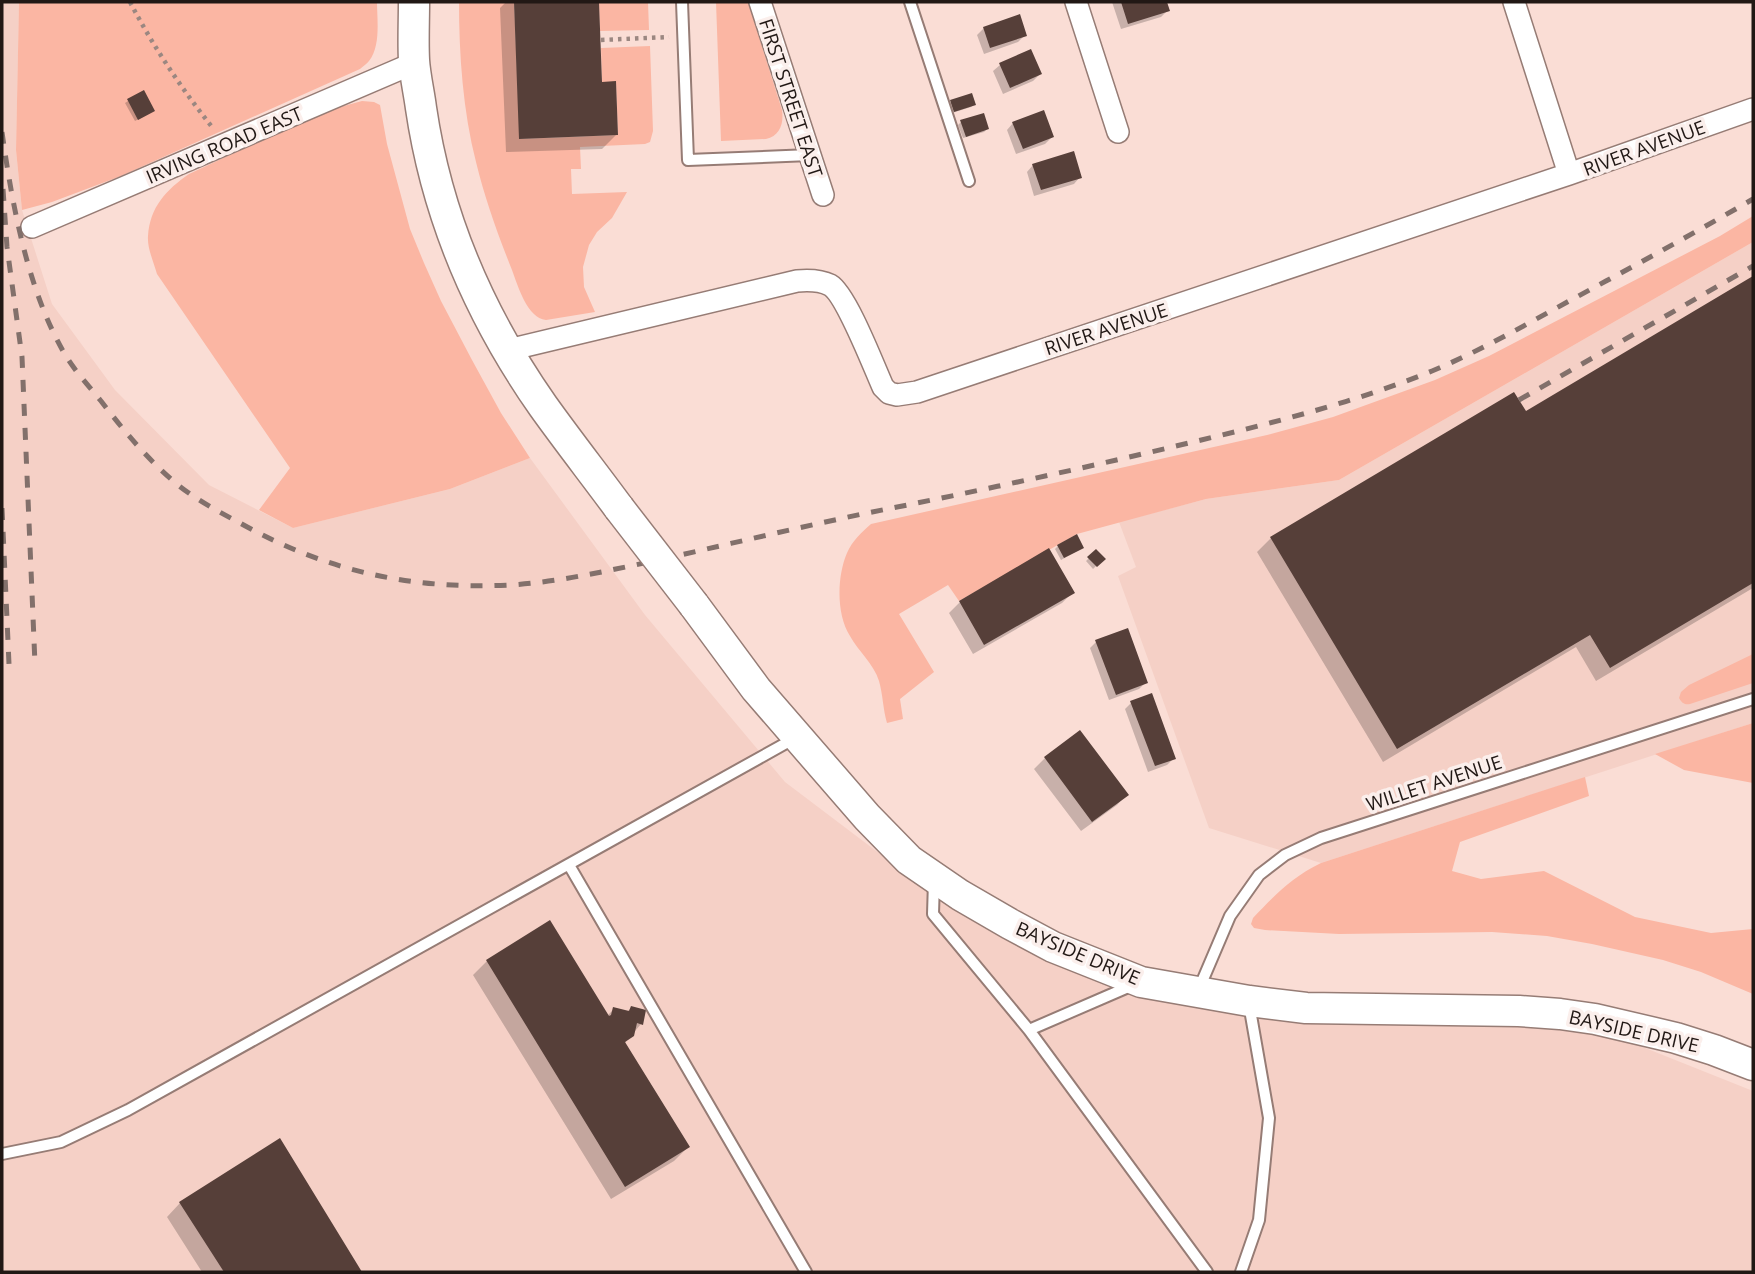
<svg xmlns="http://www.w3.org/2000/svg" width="1755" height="1274" font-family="'Open Sans',sans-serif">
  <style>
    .built { fill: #f5d0c6 }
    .green { fill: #fbb6a3 }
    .shadow { fill: #0003 }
    .building { fill: #563f39 }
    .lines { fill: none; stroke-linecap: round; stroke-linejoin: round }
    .lane-casing { stroke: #967c75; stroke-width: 14 }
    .street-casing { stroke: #967c75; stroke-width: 24 }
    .secondary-casing { stroke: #967c75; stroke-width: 33 }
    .path { stroke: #9b8781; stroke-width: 4.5; stroke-dasharray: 3.5 5; stroke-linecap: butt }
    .lane { stroke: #fff; stroke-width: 10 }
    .street { stroke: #fff; stroke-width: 21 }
    .secondary { stroke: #fff; stroke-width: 30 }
    .rail { stroke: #82706b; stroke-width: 5; stroke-dasharray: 12 12; stroke-linecap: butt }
    .secondary-bridge-casing { stroke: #967c75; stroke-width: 33; stroke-linecap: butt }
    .secondary-bridge { stroke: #fff; stroke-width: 30 }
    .labels { text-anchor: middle; stroke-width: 7; stroke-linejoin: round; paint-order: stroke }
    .street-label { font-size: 19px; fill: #211815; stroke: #fbefec }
  </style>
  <rect width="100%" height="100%" fill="#faddd5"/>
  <!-- built -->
  <path class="built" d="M2 2H19L16 150 22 210 52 304 115 390 209 485 293 528 450 489 530 458 645 615 785 782 933 894 1141 982 1560 1014 1753 1091V1272H2Z
    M1753 242V723L1321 863 1209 828 1118 576 1136 567 1119 522 1206 499 1339 480Z"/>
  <!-- green -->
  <path class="green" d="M19 2H377C377 19 381 46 369 61 367 64 363 66 360 69L121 176 52 202 22 210 16 150Z
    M459 2H514L520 139 618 135 616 82H602L601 48 650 46 653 131 650 142 645 144 580 147 581 169H571L572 194 627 192 612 218 597 232 589 245 583 267 584 287 595 312 546 320C527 318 518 286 512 270 498 235 485 199 476 162 463 111 459 55 459 2Z
    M599 2H648L649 30 600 31Z
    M716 2H748L782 110C784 123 780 136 766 139L721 141Z
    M362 101 374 102 380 105 387 144 410 229 424 263 441 301 472 360 501 413 530 458 450 489 293 528 259 510 290 468 157 274C154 263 147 248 148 236 150 207 166 190 189 174L322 112Z
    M1753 216V242L1339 480 1206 499 1077 534 959 601 948 585 899 614 934 672 900 699 903 719 887 723C883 710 883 695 879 681 874 664 858 651 850 636 836 614 837 576 847 553 852 541 862 532 871 524L1267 435 1333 417 1435 380 1489 356 1720 236Z
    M1753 654V683L1690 704C1684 705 1682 703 1679 698L1681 692 1689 685Z
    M1753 723V783L1684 770 1655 754Z
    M1585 777 1589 796 1460 842 1452 871 1481 879 1544 871 1635 917 1711 933 1753 929V994L1701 972 1663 960 1592 944 1547 936 1492 932 1339 934 1265 930 1254 928 1251 924 1253 918C1275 895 1292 877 1321 863Z"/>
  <!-- shadow -->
  <path class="shadow" d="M506 2H598L601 84 616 135 602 149 506 152 500 8Z
    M1112 2H1165L1168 10 1161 17 1121 29Z
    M984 28 1025 35 1018 42 984 54 977 35Z
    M1030 52 1040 74 1033 81 1003 94 993 71 1000 65Z
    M128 101 150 113 135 121 125 103Z
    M951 101 974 104 971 107 952 113 949 104Z
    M961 122 987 129 984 132 963 138 958 125Z
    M1013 123 1052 137 1045 144 1016 154 1007 130Z
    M1033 165 1080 177 1074 184 1034 196 1027 172Z
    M1753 278V588L1596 681 1576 647 1383 762 1257 552 1271 538 1525 413Z
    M1058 546 1079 550 1061 560 1055 549Z
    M1048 551 1073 592 1062 603 973 654 949 613 960 602Z
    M1096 551 1103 559 1093 569 1086 561Z
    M1096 642 1146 682 1139 689 1109 700 1090 648Z
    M1131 703 1174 758 1167 765 1148 772 1125 709Z
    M1080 732 1127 794 1117 805 1081 831 1034 769 1045 758Z
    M487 961 607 1016 614 1009 627 1012 631 1008 641 1024 624 1044 688 1147 674 1161 611 1199 473 975Z
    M279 1141 360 1272H202L167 1217 180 1203Z"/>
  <!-- building -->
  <path class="building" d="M514 2H599L602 82 616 81 618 135 519 139Z
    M1121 2H1167L1170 11 1128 24Z
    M1020 14 1027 36 990 48 983 27Z
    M1031 49 1042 74 1010 88 999 63Z
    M144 90 155 111 138 120 127 99Z
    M972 93 976 105 954 112 950 100Z
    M1044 110 1054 137 1023 149 1012 122Z
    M984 113 989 129 966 137 960 120Z
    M1074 151 1082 178 1041 190 1032 164Z
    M1753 276V583L1610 668 1590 635 1397 749 1270 537 1514 392 1526 411Z
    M1077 534 1084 548 1064 558 1057 545Z
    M1049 548 1075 593 984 645 959 601Z
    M1096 549 1106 559 1097 567 1087 557Z
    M1128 628 1148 683 1116 695 1095 640Z
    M1152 693 1176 759 1155 766 1130 701Z
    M1080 730 1129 795 1092 822 1044 757Z
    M550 920 609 1016 611 1015 613 1007 629 1011 631 1006 646 1010 643 1025 637 1023 634 1036 625 1042 690 1147 625 1187 486 960Z
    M280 1138 362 1272H224L179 1202Z"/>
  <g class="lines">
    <defs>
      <path id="lane" d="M682 2 688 160 810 155
        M910 2 969 181
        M569 865 806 1272
        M934 881 933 914 1029 1030 1207 1272
        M1198 991 1230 916 1259 875 1285 855 1321 838 1753 699
        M1029 1030 1133 985
        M2 1154 61 1142 128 1110 797 737
        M1241 1272 1259 1220 1269 1118 1249 1004"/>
      <path id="street" d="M760 2 823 195
        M1076 2 1118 132
        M1514 2 1569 174
        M32 227 414 63
        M508 350 797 281C808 280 820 280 830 285 846 294 874 367 883 387L889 393 897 395 917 392 1569 174 1753 109"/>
      <path id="secondary" d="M414 2C414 21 413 41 414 60 415 76 419 92 421 108 437 217 480 316 543 406 568 441 594 474 619 508
        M694 605 756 689 867 817 909 860 960 895 1010 924 1053 947 1141 982 1249 1001 1306 1008 1519 1011 1560 1014 1595 1019 1676 1038 1714 1050 1753 1065"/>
    </defs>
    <!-- lane casing -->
    <use href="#lane" class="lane-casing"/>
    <!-- street casing -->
    <use href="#street" class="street-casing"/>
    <!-- secondary casing -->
    <use href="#secondary" class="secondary-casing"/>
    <!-- path -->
    <path class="path" d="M130 2C153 46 181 88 212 127
      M601 40 669 37"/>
    <!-- lane -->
    <use href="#lane" class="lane"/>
    <!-- street -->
    <use href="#street" class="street"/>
    <!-- secondary -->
    <use href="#secondary" class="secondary"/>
    <!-- rail -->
    <path class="rail" d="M2 132C12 204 27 287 63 351 73 369 88 385 101 401 124 431 148 460 178 485 197 500 219 512 240 523 326 571 411 590 510 585 559 582 606 571 654 561 725 545 796 528 867 513 969 493 1071 471 1172 447 1260 426 1348 405 1432 371 1480 351 1525 325 1571 300 1632 267 1693 234 1753 199
      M3 189 7 247 22 357 35 664
      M1519 400 1753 266
      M2 508 9 664"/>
    <defs>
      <path id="secondary-bridge" d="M619 508 694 605"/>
    </defs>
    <!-- secondary-bridge casing -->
    <use href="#secondary-bridge" class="secondary-bridge-casing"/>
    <!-- secondary-bridge -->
    <use href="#secondary-bridge" class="secondary-bridge"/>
  </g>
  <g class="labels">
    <!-- street labels -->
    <g class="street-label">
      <text transform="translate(791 98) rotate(72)" y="7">FIRST STREET EAST</text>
      <text transform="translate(224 145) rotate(-23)" y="7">IRVING ROAD EAST</text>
      <text transform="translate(1644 148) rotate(-20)" y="7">RIVER AVENUE</text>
      <text transform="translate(1106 329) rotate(-18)" y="7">RIVER AVENUE</text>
      <text transform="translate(1434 783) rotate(-18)" y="7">WILLET AVENUE</text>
      <text transform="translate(1078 953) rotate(23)" y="7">BAYSIDE DRIVE</text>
      <text transform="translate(1634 1031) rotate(13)" y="7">BAYSIDE DRIVE</text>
    </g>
  </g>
  <!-- border -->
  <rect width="1755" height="1274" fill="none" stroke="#211815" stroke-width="7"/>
</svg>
